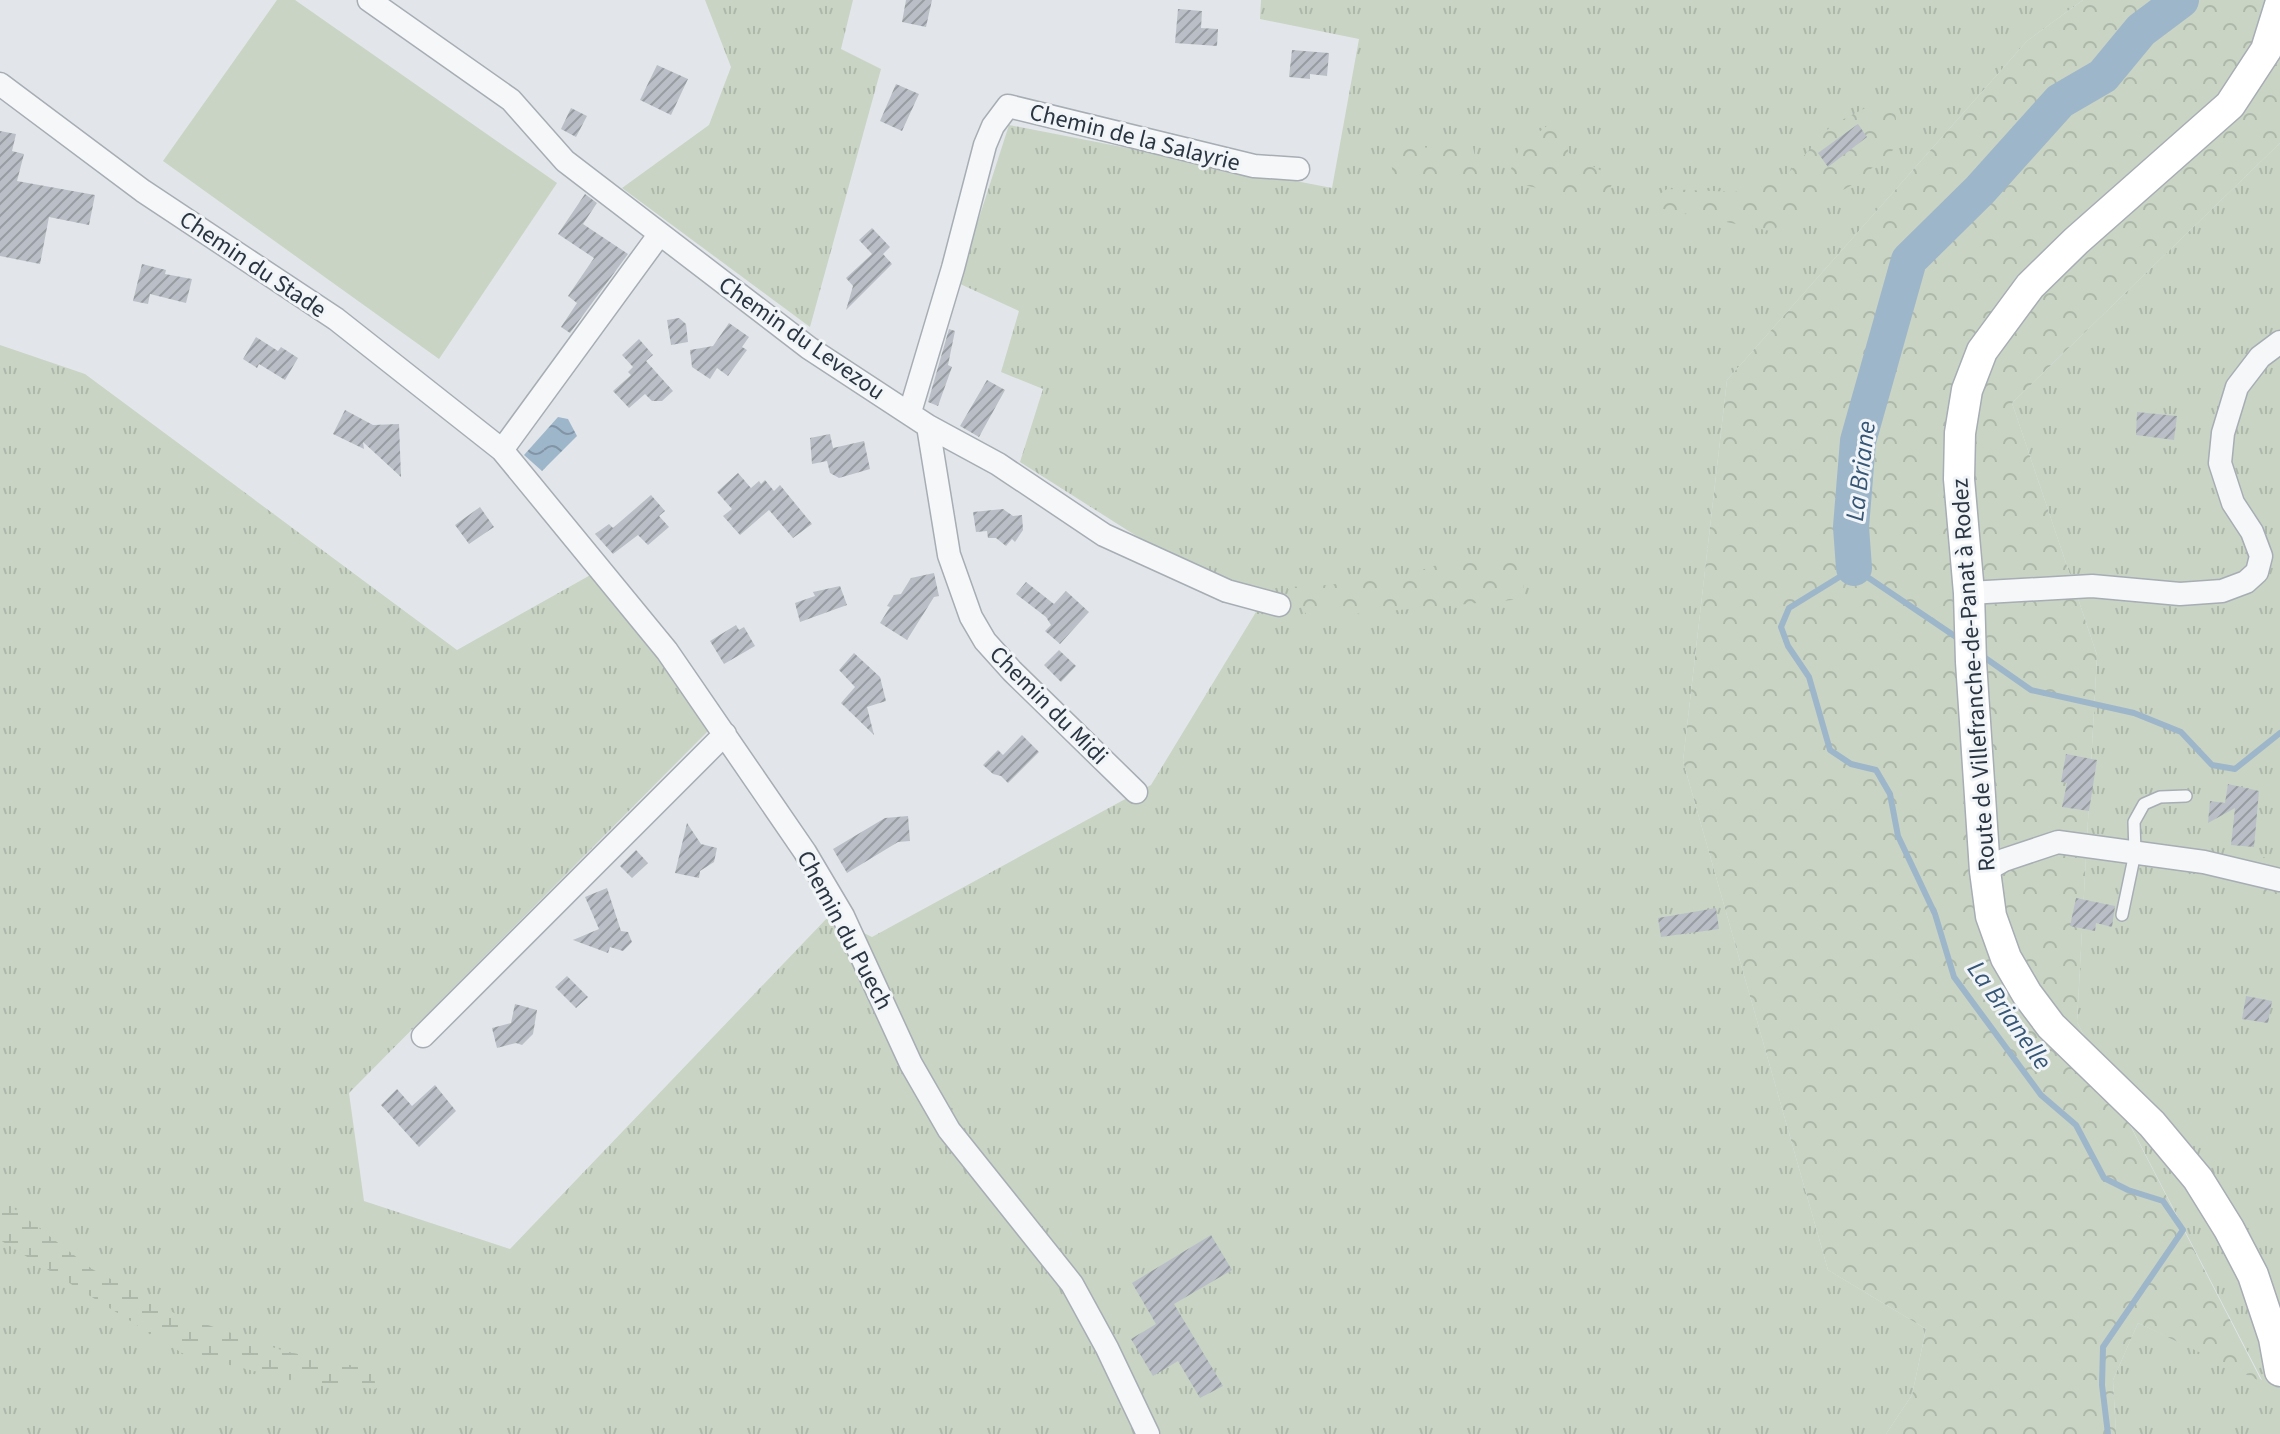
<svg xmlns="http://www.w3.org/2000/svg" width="2280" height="1434" font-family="'Source Sans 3',sans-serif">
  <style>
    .grass { fill: url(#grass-tufts) }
    .forest { fill: url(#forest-crowns) }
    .wetland { fill: url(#wetland-marsh) }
    .pitch { fill: #c9d4c4 }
    .water { fill: url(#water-waves) }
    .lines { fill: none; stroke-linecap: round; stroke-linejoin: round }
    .stream { stroke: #9eb6ca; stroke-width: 6 }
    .river { stroke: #9eb6ca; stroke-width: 36 }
    .building { fill: url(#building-hatch) }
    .lane-casing { stroke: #a7adb4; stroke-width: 14 }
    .street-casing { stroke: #a7adb4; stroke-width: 25 }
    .secondary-casing { stroke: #a7adb4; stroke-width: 33 }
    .lane { stroke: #f5f7f9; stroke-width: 11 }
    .street { stroke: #f5f7f9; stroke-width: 22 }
    .secondary { stroke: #fff; stroke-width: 30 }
    .labels { text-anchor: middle; stroke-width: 6; stroke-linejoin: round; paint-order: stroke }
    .street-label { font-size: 24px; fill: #2a3542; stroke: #f2f5f8 }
    .water-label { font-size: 26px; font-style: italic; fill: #355676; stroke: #f2f5f8 }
  </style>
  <defs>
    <pattern id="grass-tufts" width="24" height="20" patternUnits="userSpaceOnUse" patternTransform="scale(2)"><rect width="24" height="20" fill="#c9d4c4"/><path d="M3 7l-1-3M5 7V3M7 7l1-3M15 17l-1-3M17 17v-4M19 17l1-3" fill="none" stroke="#adb7aa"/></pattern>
    <pattern id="forest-crowns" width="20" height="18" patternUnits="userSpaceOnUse" patternTransform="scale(2)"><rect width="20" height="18" fill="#c9d4c4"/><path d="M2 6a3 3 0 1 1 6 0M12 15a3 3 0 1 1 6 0" fill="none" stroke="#adb7aa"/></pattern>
    <pattern id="wetland-marsh" width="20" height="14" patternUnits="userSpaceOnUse" patternTransform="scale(2)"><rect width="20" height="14" fill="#c9d4c4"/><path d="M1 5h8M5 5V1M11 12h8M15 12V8" fill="none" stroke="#adb7aa"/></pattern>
    <pattern id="water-waves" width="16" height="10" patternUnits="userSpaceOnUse" patternTransform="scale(2)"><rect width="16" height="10" fill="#9eb6ca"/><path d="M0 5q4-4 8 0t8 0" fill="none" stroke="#8195a6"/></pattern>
    <pattern id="building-hatch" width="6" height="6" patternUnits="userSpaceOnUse" patternTransform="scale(2)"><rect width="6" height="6" fill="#babfc7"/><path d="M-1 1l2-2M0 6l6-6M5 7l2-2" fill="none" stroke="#979ca3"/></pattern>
  </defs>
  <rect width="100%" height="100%" fill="#e2e6ea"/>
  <!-- grass -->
  <path class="grass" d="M705 0H853L841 49 881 69 810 327 622 188 709 125 731 67Z
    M1261 0H2083L2027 41 1727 380 1683 761 1828 1270 1926 1329 1912 1395 1886 1434H0V345L85 374 457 650 594 573 712 727 349 1093 364 1201 510 1249 829 916 872 937 1151 785 1256 612 1020 462 1043 389 1001 372 1019 311 958 283 1009 125 1332 188 1359 39 1260 19Z
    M2280 143V1434H2116L2113 1380 2138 1323 2262 1380 2077 1022 2097 655 2012 403Z"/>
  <!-- forest -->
  <path class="forest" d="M2083 0H2280V143L2012 403 2097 655 2077 1022 2262 1382 2138 1323 2113 1380 2116 1434H1886L1912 1395 1926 1329 1828 1270 1683 761 1727 380 2027 41Z
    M1893 94 1899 145 1852 185 1770 231 1644 205 1667 189 1735 192 1780 182 1832 125Z
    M1557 118 1569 153 1616 179 1604 196H1573L1506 181 1520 147Z
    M1473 147 1479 176 1394 182 1389 148Z
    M1471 554 1524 563 1523 599 1309 618 1287 587 1328 585 1406 575Z
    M2256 856 2280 860V929L2253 893Z"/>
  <!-- wetland -->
  <path class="wetland" d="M0 1198 92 1269 176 1314 284 1351 373 1370 376 1389 290 1380 182 1353 0 1240Z"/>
  <!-- pitch -->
  <path class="pitch" d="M277 0H295L557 183 439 359 163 161Z"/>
  <!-- water -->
  <path class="water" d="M558 417 568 419 577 436 542 471 524 455Z"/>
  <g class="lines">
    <!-- stream -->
    <path class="stream" d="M1962 641 1854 568 1789 608 1781 627 1788 646 1809 677 1830 750 1851 764 1876 770 1890 794 1898 836 1935 914 1954 977 2041 1095 2076 1125 2104 1178 2128 1190 2163 1201 2183 1230 2103 1347 2102 1385 2108 1434
      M1981 655 2031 690 2134 713 2181 732 2212 765 2235 769 2280 733"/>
    <!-- river -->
    <path class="river" d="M1854 568 1851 527 1858 441 1909 260 1980 190 2060 101 2103 76 2141 30 2181 0"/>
  </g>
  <!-- building -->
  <path class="building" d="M906 0H932L926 27 902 22Z
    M1178 9 1202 11 1201 28 1218 29 1217 46 1175 43Z
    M1292 50 1329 53 1327 76 1310 74V79L1289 77Z
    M657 65 688 79 671 115 640 100Z
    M896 84 919 94 902 131 880 121Z
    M571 108 587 116 576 137 561 129Z
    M1858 124 1867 137 1828 167 1818 153Z
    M0 131 16 134 12 151 24 154 17 181 95 195 89 225 49 217 40 264 0 256Z
    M585 194 597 203 583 224 628 254 570 333 561 327 577 303 568 296 594 258 558 234Z
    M872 228 890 247 883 254 892 264 846 310 853 286 846 278 872 254 859 240Z
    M142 264 166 270 165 274 192 279 186 303 150 294 148 304 133 301Z
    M679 318 686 324 688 342 671 345 667 320Z
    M729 323 749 337 742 347 747 350 728 376 717 368 710 379 692 367 690 350 713 346Z
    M949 329 955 331 948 365 952 367 938 406 928 402Z
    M256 337 278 351 281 347 298 358 285 380 259 364 257 368 243 359Z
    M639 339 653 355 646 361 673 391 662 401H652L645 394 629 408 613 391 631 375 628 372 633 367 622 355Z
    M987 380 1005 390 979 437 960 426Z
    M345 410 373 425 399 424 401 477 363 442 364 449 333 434Z
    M2137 412 2177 416 2174 440 2136 435Z
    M830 434 833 448 864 441 870 469 839 478 830 473 827 461 812 464 810 438Z
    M738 473 751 488 759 481 761 484 765 480 774 491 780 485 812 524 793 538 769 510 740 535 723 516 732 509 717 492Z
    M651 495 665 511 659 516 669 527 648 545 638 535 613 554 595 534 609 524 613 528Z
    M480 507 494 527 469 544 455 525Z
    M1003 509 1013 516 1022 515 1023 530 1015 542 1012 539 1006 546 996 538H988L987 531 976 532 973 512Z
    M934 573 939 596 934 597 907 640 880 623 890 607 887 606 894 595 901 594 911 578Z
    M1026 582 1054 604 1066 591 1089 612 1060 644 1045 631 1051 625 1046 617 1016 594Z
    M840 586 847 605 800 622 795 603 815 596 813 592Z
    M736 625 739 630 744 627 755 646 724 664 710 641Z
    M1059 650 1076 666 1061 682 1044 665Z
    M854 653 880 677 886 701 867 707 874 735 841 703 855 687 839 670Z
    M1022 735 1039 752 1008 783 1001 776 993 774 983 765 998 750 1003 755Z
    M2066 754 2097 760 2089 811 2062 807 2067 783 2061 782Z
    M2228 784 2259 791 2254 847 2231 845 2235 808 2208 823 2210 801 2225 803Z
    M908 816 910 841 898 842 847 873 833 849 885 818Z
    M687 823 701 844 717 848 714 862 700 871 699 878 675 873Z
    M636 850 648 863 632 878 620 866Z
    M607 888 621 931 628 932 632 942 623 951 610 947 608 953 573 940 599 929 585 897Z
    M2076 898 2115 906 2112 927 2096 923 2095 931 2070 926Z
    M1716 908 1719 929 1661 937 1658 918Z
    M567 976 588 997 576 1008 555 987Z
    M2246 996 2272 1001 2268 1023 2242 1019Z
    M515 1004 537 1010 533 1034 522 1045 516 1043 497 1048 492 1028 511 1023Z
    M435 1085 456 1111 419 1147 381 1105 397 1089 412 1106Z
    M1211 1235 1232 1270 1174 1304 1223 1386 1200 1398 1178 1361 1153 1376 1131 1339 1156 1324 1132 1283Z"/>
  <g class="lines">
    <defs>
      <path id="lane" d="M2122 915 2135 853 2134 822 2144 804 2160 797 2186 796"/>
      <path id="street" d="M369 0 511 100 565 161 809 348 928 426 998 464 1104 535 1227 591 1279 605
        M0 84 143 191 336 319 502 450 667 651 805 852 843 916 911 1064 949 1130 1072 1284 1107 1348 1148 1434
        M910 412 953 268 985 145 993 126 1008 106 1254 166 1298 169
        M928 426 949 555 971 617 985 641 1012 671 1136 792
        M502 450 659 235
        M1969 593 2092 586 2180 594 2222 591 2246 582 2257 572 2261 556 2252 532 2233 503 2220 463 2223 433 2237 387 2260 357 2280 342
        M1985 871 2004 860 2058 842 2204 862 2280 880
        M423 1036 725 734"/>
      <path id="secondary" d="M2280 5 2266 50 2230 105 2076 241 2030 286 1982 351 1967 390 1960 433 1959 479 1969 593 1971 662 1985 871 1991 916 2006 958 2027 994 2051 1026 2152 1124 2198 1179 2229 1229 2253 1275 2274 1338 2280 1371"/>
    </defs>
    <!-- lane casing -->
    <use href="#lane" class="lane-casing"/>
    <!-- street casing -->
    <use href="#street" class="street-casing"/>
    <!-- secondary casing -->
    <use href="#secondary" class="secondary-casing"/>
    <!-- lane -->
    <use href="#lane" class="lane"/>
    <!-- street -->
    <use href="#street" class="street"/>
    <!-- secondary -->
    <use href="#secondary" class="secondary"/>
  </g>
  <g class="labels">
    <!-- street labels -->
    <g class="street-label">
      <text transform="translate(1135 137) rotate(14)" y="8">Chemin de la Salayrie</text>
      <text transform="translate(253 264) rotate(34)" y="8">Chemin du Stade</text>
      <text transform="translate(802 338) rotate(35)" y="8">Chemin du Levezou</text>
      <text transform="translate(1973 675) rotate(-94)" y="8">Route de Villefranche-de-Panat à Rodez</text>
      <text transform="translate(1049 705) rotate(45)" y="8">Chemin du Midi</text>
      <text transform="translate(845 930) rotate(62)" y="8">Chemin du Puech</text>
    </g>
    <!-- water labels -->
    <g class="water-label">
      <text transform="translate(1860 471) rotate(-83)" y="9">La Briane</text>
      <text transform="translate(2010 1015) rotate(55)" y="9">La Brianelle</text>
    </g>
  </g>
</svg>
